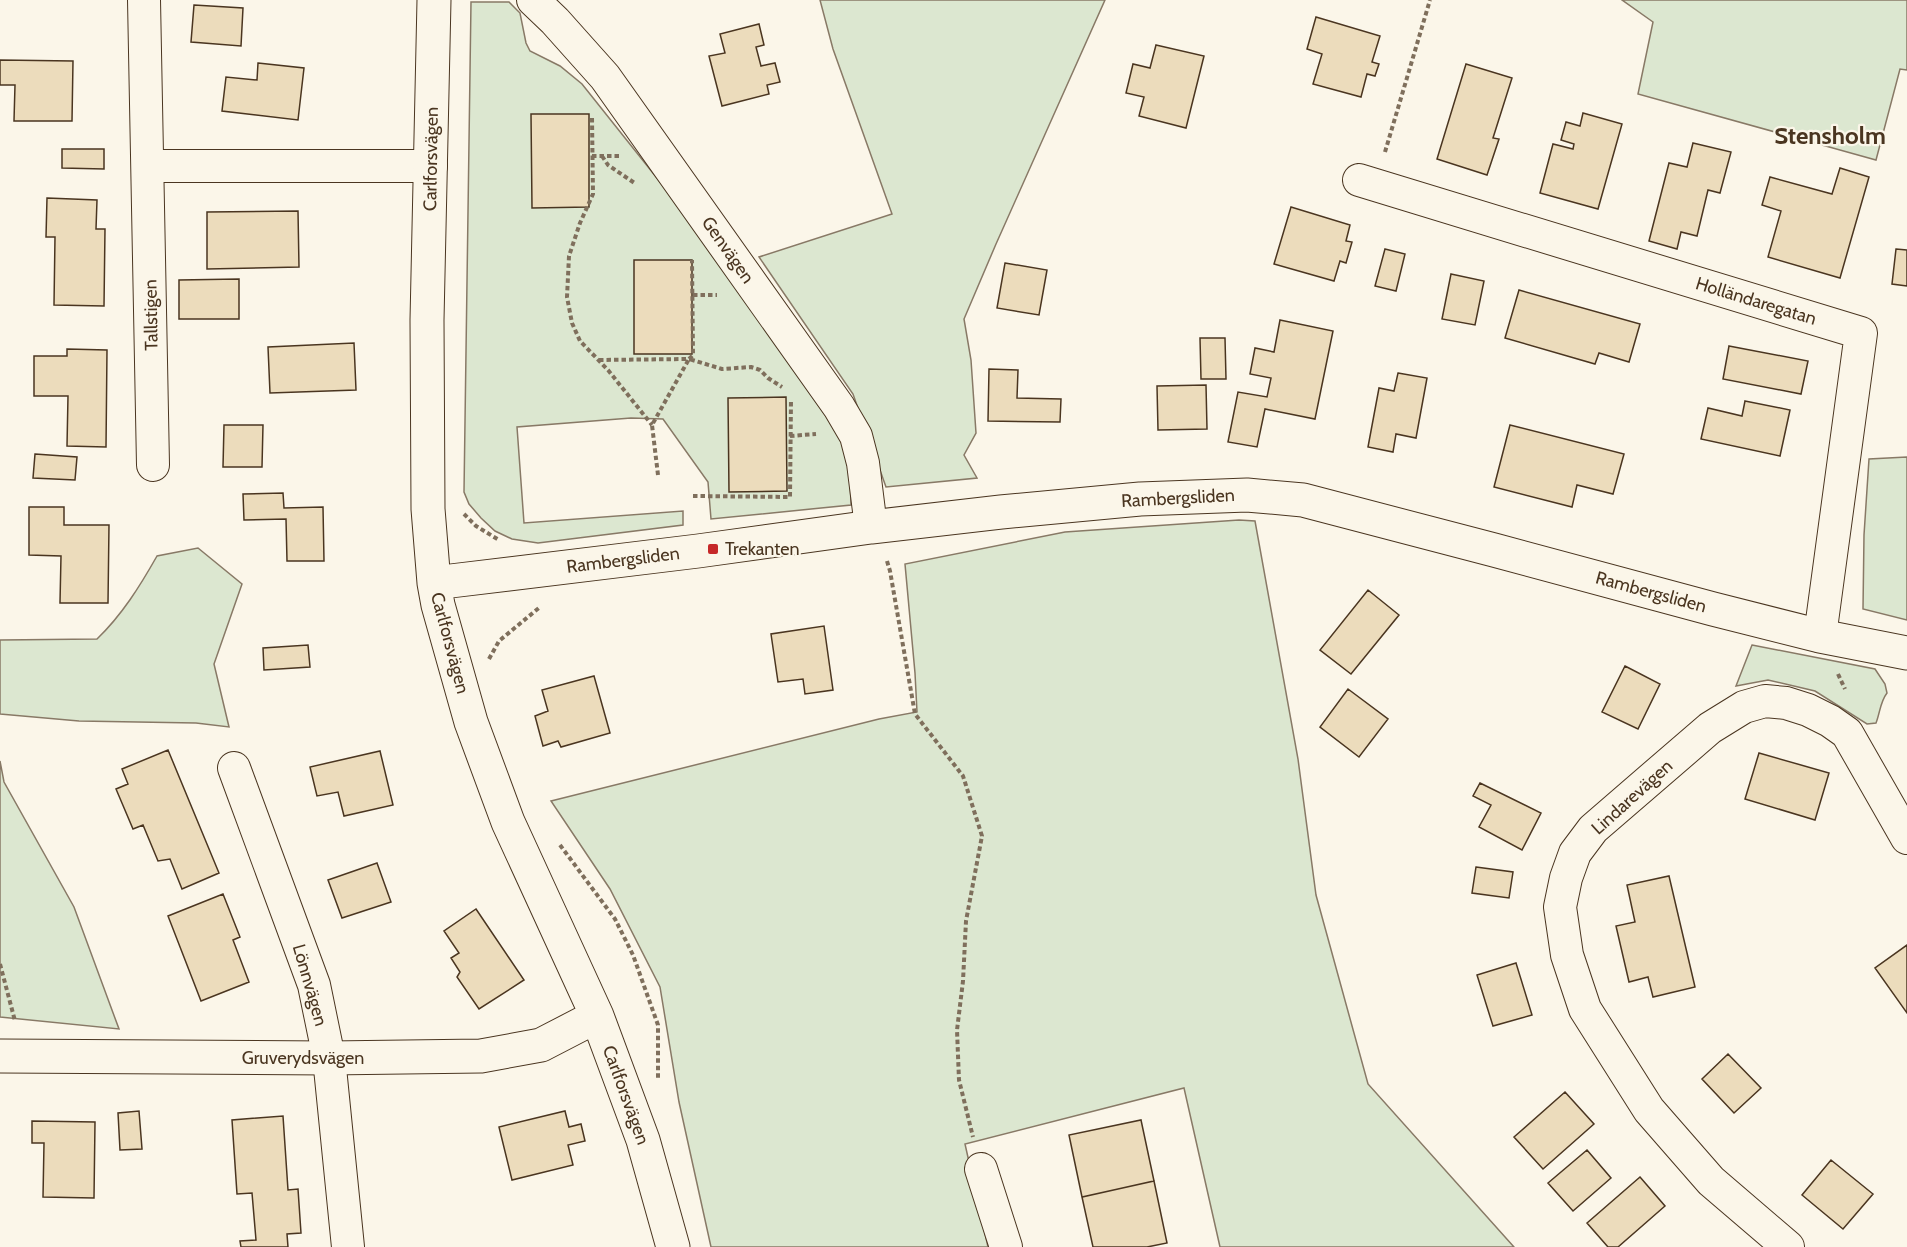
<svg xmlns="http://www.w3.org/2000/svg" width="1907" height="1247" font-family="Cabin,sans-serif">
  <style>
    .green { fill: #dce7d0; stroke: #887966; stroke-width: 1.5 }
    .building { fill: #ecdcbc; stroke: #4a3520; stroke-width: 1.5 }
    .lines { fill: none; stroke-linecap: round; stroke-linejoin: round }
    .minor-casing { stroke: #4a3520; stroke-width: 34 }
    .tertiary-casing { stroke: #4a3520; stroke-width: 35 }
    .path { stroke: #7f6f5c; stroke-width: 4; stroke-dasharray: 4.5 3; stroke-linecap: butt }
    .minor { stroke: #fbf6e9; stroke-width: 32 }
    .tertiary { stroke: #fbf6e9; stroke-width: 33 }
    .poi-dot { fill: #c62828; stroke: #fbf6e9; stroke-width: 2 }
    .labels { text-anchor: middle; stroke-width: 4.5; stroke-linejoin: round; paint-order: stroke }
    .street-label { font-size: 18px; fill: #4a3520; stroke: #fbf6e9 }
    .poi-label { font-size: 18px; fill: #4a3520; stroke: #fbf6e9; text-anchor: start }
    .district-label { font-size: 24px; font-weight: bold; fill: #4a3520; stroke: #fbf6e9 }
  </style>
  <rect width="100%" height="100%" fill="#fbf6e9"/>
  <!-- green -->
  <path class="green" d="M820 0H1105L996 244 964 319 971 360 976 433 964 455 977 478 886 487 853 394 759 257 892 214 833 49Z
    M1622 0H1907V70L1900 69 1876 160 1638 94 1653 22Z
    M471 2H509L520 13 526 43 530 51 560 66 582 84 680 207 849 449 851 505 711 519 708 482 663 419 631 418 517 427 524 523 683 511V525L538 543 512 539 495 531 481 518 469 504 464 492Z
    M1907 457V620L1863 609 1864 535 1869 459Z
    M1239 520 1255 521 1298 759 1316 895 1368 1084 1514 1247H1220L1184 1088 965 1144 988 1247H711L679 1102 660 987 610 889 551 801 879 719 917 712 915 673 905 564 1065 532Z
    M198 548 242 584 214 664 229 727 196 723 79 721 0 714V640L97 639C122 615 140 586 157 556Z
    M1752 645 1875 669 1885 684 1887 693C1880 702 1880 713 1876 723L1867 724 1815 691 1768 680 1736 686Z
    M0 761 4 782 74 907 119 1029 0 1017Z"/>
  <!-- building -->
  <path class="building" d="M194 5 243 8 241 46 191 42Z
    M1316 17 1380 36 1372 62 1379 64 1375 76 1367 74 1361 97 1313 84 1322 54 1307 49Z
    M759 24 764 45 756 47 761 66 775 63 780 82 767 85 769 94 722 106 709 56 725 53 720 34Z
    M1156 45 1204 56 1186 128 1139 116 1144 97 1126 93 1133 64 1150 68Z
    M0 60 73 61 72 121H14L15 85H0Z
    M258 63 304 68 298 120 222 111 226 77 257 80Z
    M1466 64 1512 78 1493 138 1499 139 1487 175 1437 159Z
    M1583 113 1622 124 1598 209 1540 193 1553 144 1573 149 1574 144 1561 140 1566 122 1580 126Z
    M531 114H589V207L532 208Z
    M1693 143 1731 152 1720 193 1708 190 1697 236 1681 232 1677 249 1649 241 1669 163 1687 167Z
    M62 149H104V169L62 168Z
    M1840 168 1869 177 1840 278 1768 257 1781 211 1762 205 1770 177 1832 194Z
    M47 198 97 200 96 229H105L104 306 54 305 55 237H46Z
    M1291 207 1350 225 1346 241 1352 242 1346 263 1340 261 1334 281 1274 264Z
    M298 211 299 267 207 269V212Z
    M1385 249 1405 254 1396 291 1375 286Z
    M1896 249 1907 250V286L1892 284Z
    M634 260H692V354H634Z
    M1005 263 1047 270 1039 315 997 308Z
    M1451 274 1484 281 1475 325 1442 319Z
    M239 279V319H179V280Z
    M1519 290 1640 324 1629 362 1599 353 1595 364 1505 338Z
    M1280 320 1333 331 1315 419 1265 409 1257 447 1228 442 1238 392 1267 397 1271 378 1250 374 1255 348 1274 352Z
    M1200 338H1225L1226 379H1201Z
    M354 343 356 390 270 393 268 347Z
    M1729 346 1808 361 1801 394 1723 379Z
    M67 349 107 350 106 447 67 446 68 396H34V356H67Z
    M989 369 1018 370 1017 398 1061 399 1060 422 988 421Z
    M1398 373 1427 378 1416 438 1396 434 1393 452 1368 447 1379 388 1394 391Z
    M1206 385 1207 429 1158 430 1157 386Z
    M786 397 787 491 729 492 728 398Z
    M1745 401 1790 410 1780 456 1701 439 1708 408 1742 416Z
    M224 425H263L262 467H223Z
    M1510 425 1624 454 1613 494 1577 485 1572 507 1494 487Z
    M35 454 77 457 75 480 33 478Z
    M283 493 284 508 323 507 324 561H287L286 519 244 520 243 494Z
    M29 507H64V525H109L108 603H60L61 556 29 555Z
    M1368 590 1399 615 1351 674 1320 650Z
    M824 626 833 690 805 694 803 679 778 682 771 634Z
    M308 645 310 667 264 670 263 648Z
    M1625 666 1660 684 1638 729 1602 712Z
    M594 676 610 733 561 747 558 741 543 746 535 716 548 711 542 690Z
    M1348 689 1388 719 1359 757 1320 727Z
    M168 750 219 873 182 889 170 859 158 861 143 825 133 829 116 789 128 784 122 769Z
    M380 751 393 805 344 816 338 792 317 796 310 767Z
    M1759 753 1829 773 1815 820 1745 799Z
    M1480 783 1541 813 1522 850 1479 827 1491 805 1473 796Z
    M377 863 391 902 342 918 328 880Z
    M1476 867 1513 872 1509 898 1472 893Z
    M1669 876 1695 987 1653 997 1648 977 1629 982 1616 926 1635 922 1627 885Z
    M223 894 240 937 233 940 249 982 201 1001 168 916Z
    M476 909 524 980 479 1009 457 977 460 972 451 958 459 953 444 931Z
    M1907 945V1013L1875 968Z
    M1516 963 1532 1015 1493 1026 1477 975Z
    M1728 1054 1761 1088 1734 1113 1702 1079Z
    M1565 1092 1594 1124 1543 1169 1514 1137Z
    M139 1111 142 1149 120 1150 118 1113Z
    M565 1111 569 1127 581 1124 585 1141 568 1145 573 1165 512 1180 499 1127Z
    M283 1116 288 1190 298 1189 301 1233 287 1234 288 1247H241L240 1241 256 1240 252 1193 237 1194 232 1120Z
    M1141 1120 1154 1181 1082 1197 1069 1135Z
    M32 1121 95 1122 94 1198 43 1197 44 1143H32Z
    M1587 1150 1611 1178 1573 1211 1548 1183Z
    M1831 1160 1873 1194 1843 1229 1802 1195Z
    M1640 1177 1665 1206 1618 1247H1608L1587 1223Z
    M1154 1181 1167 1243 1147 1247H1093L1082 1197Z"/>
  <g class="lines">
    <defs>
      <path id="minor" d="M144 0 153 465
        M533 0 555 21 605 77 839 407 856 436 863 463 871 527
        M148 166H431
        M1359 180 1861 333 1820 636
        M234 768 314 985 329 1058 348 1247
        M981 1169 1006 1247
        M1788 1247 1711 1181 1649 1110 1585 1009 1567 955 1560 907 1566 878 1575 853 1593 829 1710 728 1744 707 1765 701 1786 703 1808 710 1830 721 1847 733 1907 838"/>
      <path id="tertiary" d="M434 0 427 320 428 509 434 583 438 605 471 722 508 822 597 1016 643 1140 673 1247
        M434 583 698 551 871 527 1001 512 1140 499 1247 495 1303 500 1494 550 1713 609 1820 636 1907 653
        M0 1056 329 1058 481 1056 541 1045 597 1016"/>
    </defs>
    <!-- minor casing -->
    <use href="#minor" class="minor-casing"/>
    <!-- tertiary casing -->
    <use href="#tertiary" class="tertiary-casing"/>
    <!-- path -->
    <path class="path" d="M592 118 593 194 580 223 569 256 567 297 572 323 580 341 608 370 652 425
      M1385 152 1430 0
      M592 156H619
      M602 156 608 165 636 184
      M693 295H717
      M599 360 689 359 693 355 692 260
      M790 436 816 434
      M658 475 652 425 689 359 722 369 751 367 760 370 768 378 782 387
      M693 496 790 497 791 400
      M464 514 476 526 499 540
      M887 561 890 571 915 714 963 776 982 836 966 921 963 981 957 1030 959 1080 973 1137
      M489 659 499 641 540 607
      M1838 674 1845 689
      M560 845 615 919 633 955 658 1025V1078
      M0 964 15 1021"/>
    <!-- minor -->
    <use href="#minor" class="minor"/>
    <!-- tertiary -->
    <use href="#tertiary" class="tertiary"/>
  </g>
  <!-- markers -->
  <rect class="poi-dot" x="707" y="543" width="12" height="12" rx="3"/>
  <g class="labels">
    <!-- street labels -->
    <g class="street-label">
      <text transform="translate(431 159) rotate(-89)" y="6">Carlforsvägen</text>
      <text transform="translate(728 250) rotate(55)" y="6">Genvägen</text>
      <text transform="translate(1756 301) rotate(17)" y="6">Holländaregatan</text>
      <text transform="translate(151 315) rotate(-91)" y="6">Tallstigen</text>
      <text transform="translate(1178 498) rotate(-3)" y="6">Rambergsliden</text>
      <text transform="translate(623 560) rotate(-7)" y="6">Rambergsliden</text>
      <text transform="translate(1651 592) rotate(15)" y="6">Rambergsliden</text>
      <text transform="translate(450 643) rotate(75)" y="6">Carlforsvägen</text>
      <text transform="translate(1632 797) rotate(-42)" y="6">Lindarevägen</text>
      <text transform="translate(310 985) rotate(74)" y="6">Lönnvägen</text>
      <text x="303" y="1064">Gruverydsvägen</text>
      <text transform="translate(626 1095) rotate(70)" y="6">Carlforsvägen</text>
    </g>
    <!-- poi labels -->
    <g class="poi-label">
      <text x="725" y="555">Trekanten</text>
    </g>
    <!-- district labels -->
    <g class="district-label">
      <text x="1830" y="144">Stensholm</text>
    </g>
  </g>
</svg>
